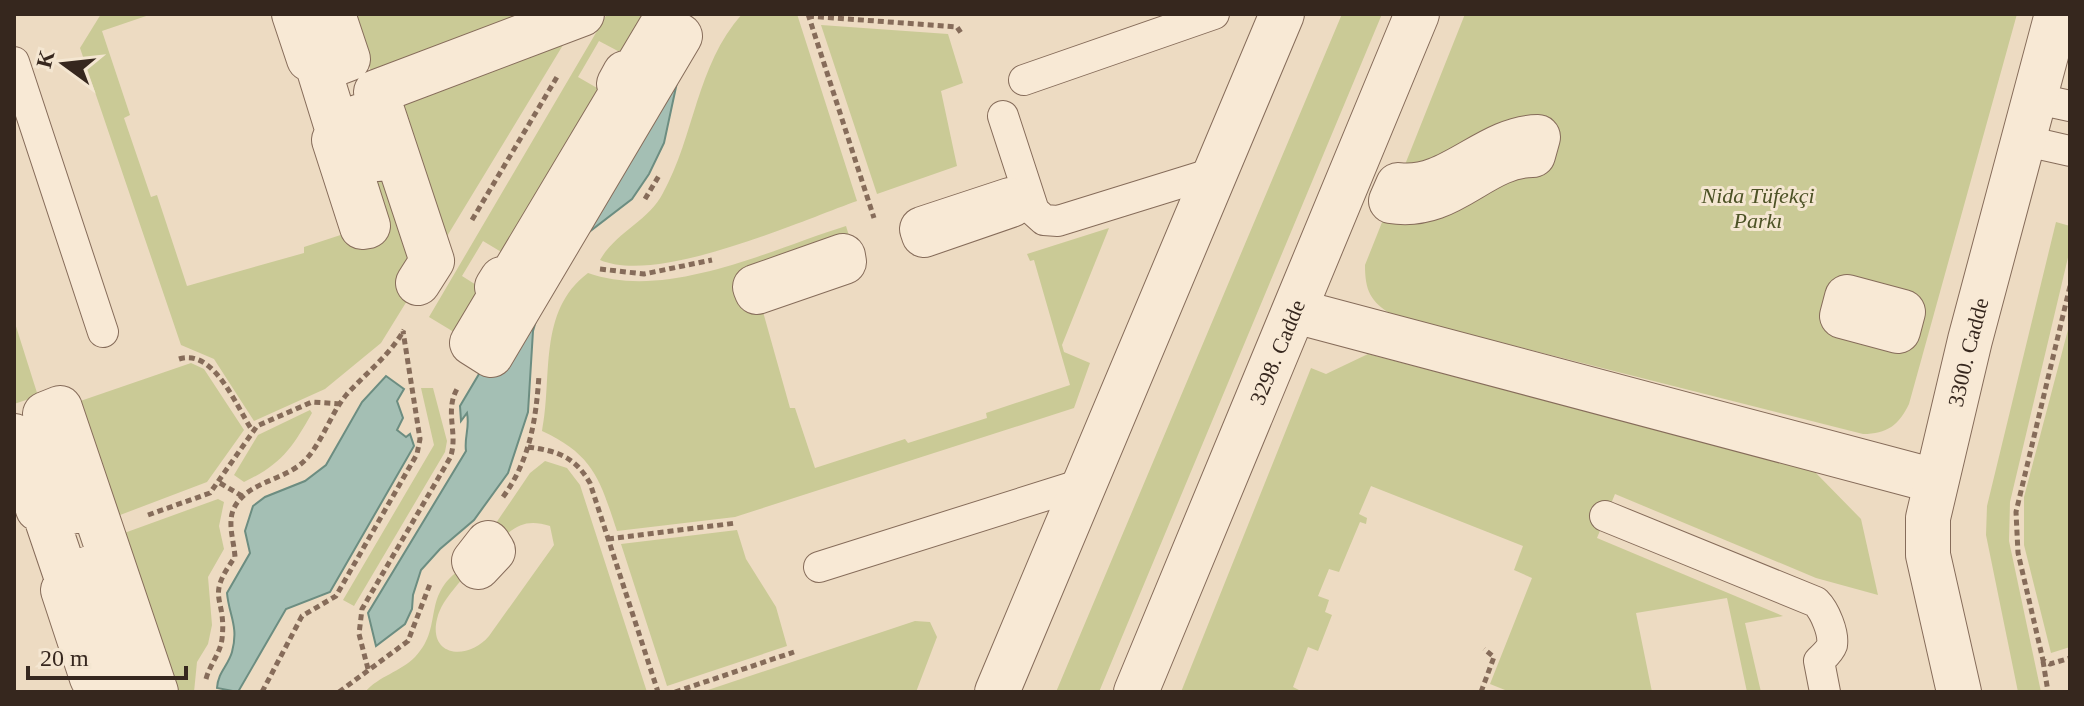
<svg xmlns="http://www.w3.org/2000/svg" width="2084" height="706" font-family="Georgia,serif">
  <style>
    .green { fill: #caca96 }
    .water { fill: #a4bfb4; stroke: #6c8d81; stroke-width: 2 }
    .lines { fill: none; stroke-linecap: round; stroke-linejoin: round }
    .service-casing { stroke: #866c5a; stroke-width: 32 }
    .pedestrian-casing { stroke: #866c5a; stroke-width: 46 }
    .minor-casing { stroke: #866c5a; stroke-width: 46 }
    .path { stroke: #866c5a; stroke-width: 5; stroke-dasharray: 6 4; stroke-linecap: butt }
    .service { stroke: #f8e9d5; stroke-width: 30 }
    .pedestrian { stroke: #f8e9d5; stroke-width: 44 }
    .minor { stroke: #f8e9d5; stroke-width: 44 }
    .labels { text-anchor: middle; stroke-width: 6; stroke-linejoin: round; paint-order: stroke }
    .park-label { font-size: 22px; font-style: italic; fill: #4c5225; stroke: #f4e6d1 }
    .street-label { font-size: 22px; fill: #36271e; stroke: #f4e6d1 }
  </style>
  <rect width="100%" height="100%" fill="#eddbc2"/>
  <!-- green -->
  <path class="green" d="M101 14H152L102 31 130 115 124 118 151 197 157 195 187 286 304 253V247L368 226 364 115 418 283 381 343 325 389 254 421 214 359 181 345 80 48Z
    M352 14H525L371 71Z
    M607 14H669L633 59 599 41 578 77 611 96 513 259 483 241 462 276 492 295 472 343 429 317Z
    M742 14H797L857 201C798 222 658 285 600 260 616 232 649 221 663 193 695 135 696 66 742 14Z
    M1342 14H1382L1099 692H1056Z
    M1465 14H2017L1909 404C1899 425 1887 434 1863 434L1393 315C1370 302 1365 290 1365 265Z
    M580 17 432 261 376 92Z
    M821 25 948 34 963 83 941 91 957 166 877 194Z
    M2056 222 2070 226V249L2010 502 2009 541 2041 692H2018L1986 535 1987 506Z
    M846 226 854 252 756 287 790 408H795L815 468 905 439 908 443 987 418 986 413 1070 385 1034 260 1030 261 1027 254 1109 228 1062 345 1064 352 1090 363 1074 408 735 517 617 531C600 480 594 455 542 431 553 378 537 311 588 273 667 301 769 250 846 226Z
    M14 320 38 396 14 404Z
    M2070 322V647L2051 653 2024 545V497Z
    M1368 354 1814 471 1861 519 1878 595 1816 578 1615 494 1597 538 1783 616 1745 623 1761 692H1747L1727 598 1636 613 1652 692H1510L1490 684 1532 578 1514 570 1523 546 1371 486 1359 514 1367 518 1366 524 1360 522 1339 572 1329 569 1318 596 1329 600 1325 612 1332 615 1318 651 1308 647 1293 687 1303 692H1181L1311 368 1326 374Z
    M191 363 204 369 244 430 207 482 99 523 60 408Z
    M421 388H433L447 441 445 452 354 606 343 600 434 445Z
    M310 410 312 413C292 448 282 464 244 482L234 475 258 435Z
    M545 461 567 468 580 485 647 692H365C379 676 400 672 415 657 447 624 416 591 474 561 464 582 443 595 437 619 428 657 468 661 489 636L554 545 550 526C530 520 518 523 503 538L494 526 530 473Z
    M218 499 224 502 219 526 224 549 208 577 212 625 208 644 197 662 194 692H156L105 540Z
    M737 530 746 559 776 607 787 646 667 686 621 544Z
    M915 621 930 622 937 637 916 692H702Z"/>
  <!-- water -->
  <path class="water" d="M679 73 664 143 649 174 632 199 580 239 540 307 533 331 528 412 508 473 474 520 440 549 421 570 413 595 412 609 405 624 376 646 368 613 466 451C464 437 470 428 467 413L461 421 460 406 628 123Z
    M386 376 404 389 397 401 403 418 397 430 406 437 410 434 414 446 330 592 286 609 238 692 217 688C218 672 228 666 232 652 239 626 229 616 227 593L250 553 245 531 253 506 265 497 305 481 326 465 362 402Z"/>
  <g class="lines">
    <defs>
      <path id="service" d="M14 62 103 332
        M1024 80 1214 14
        M2033 98 2070 106
        M1003 116 1034 211 1044 220 1058 221 1216 172
        M2022 140 2070 151
        M1605 516 1816 602C1825 611 1834 633 1832 645 1830 651 1823 657 1819 661L1825 692
        M819 567 1085 483"/>
      <path id="pedestrian" d="M294 14 309 59
        M333 14 348 59 319 70 336 125 364 115 378 159
        M662 25 680 36 491 355 472 343 503 291 497 287 502 279 508 283 625 87 619 84 625 73 631 77Z
        M1538 137 1533 155C1481 155 1451 211 1391 201L1398 185C1449 192 1487 138 1538 137Z
        M340 138 368 226 362 227 334 140Z
        M1010 200 1011 205 924 235 922 229Z
        M843 256 844 262 757 292 755 287Z
        M418 283 432 261 376 92 582 14
        M1847 297 1903 312 1898 331 1842 316Z
        M14 436 38 509
        M488 543 493 551 478 567 474 561Z
        M69 588 98 676 92 678 63 590Z
        M137 692 95 566 66 576 47 520 76 510 45 414 60 408 156 692"/>
      <g id="minor">
        <path d="M1295 311 1935 481"/>
        <path d="M997 692 1282 14"/>
        <path id="s1" d="M1136 692 1417 14"/>
        <path id="s2" d="M1959 692 1928 555V518L1970 340 2057 14"/>
      </g>
    </defs>
    <!-- service casing -->
    <use href="#service" class="service-casing"/>
    <!-- pedestrian casing -->
    <use href="#pedestrian" class="pedestrian-casing"/>
    <!-- minor casing -->
    <use href="#minor" class="minor-casing"/>
    <!-- path -->
    <path class="path" d="M808 14 874 218
      M808 16 957 27 961 33
      M645 199 660 174
      M472 220 557 77
      M600 269 644 274 712 260
      M2070 286 2016 512 2018 553 2043 660 2050 664 2070 658
      M179 359C214 348 236 406 252 430
      M528 447C558 451 575 457 590 483L658 692
      M220 483 242 496
      M503 497C530 460 536 420 539 375
      M148 515 210 493 257 426 312 402 341 404
      M608 539 736 523
      M2043 661 2048 692
      M368 669 359 634 362 609 450 458C459 435 444 412 457 389
      M206 679C210 664 220 654 222 639 227 595 204 600 235 557 234 541 227 523 234 508 248 480 288 481 308 457 324 438 331 413 347 394 367 372 389 356 404 330
      M262 692 302 616 336 596 417 454 420 439 403 331
      M339 692 408 641 430 584
      M675 692 794 652
      M1481 692 1494 657 1484 649"/>
    <!-- service -->
    <use href="#service" class="service"/>
    <!-- pedestrian -->
    <use href="#pedestrian" class="pedestrian"/>
    <!-- minor -->
    <use href="#minor" class="minor"/>
  </g>
  <g class="labels">
    <!-- park labels -->
    <g class="park-label">
      <text x="1758" y="203">Nida Tüfekçi<tspan x="1758" dy="25">Parkı</tspan></text>
    </g>
    <!-- street labels -->
    <g class="street-label">
      <text dy="8" stroke="none"><textPath href="#s2" startOffset="348">3300. Cadde</textPath></text>
      <text dy="8" stroke="none"><textPath href="#s1" startOffset="368">3298. Cadde</textPath></text>
    </g>
  </g>
  <!-- border -->
  <rect width="2084" height="706" fill="none" stroke="#36271e" stroke-width="32"/>
  <!-- north arrow -->
  <g transform="translate(64 64) rotate(285)" stroke="#f4e6d1" stroke-width="6" paint-order="stroke">
  <path d="M0-6L14 30L0 20L-14 30Z" fill="#36271e"/>
  <text y="-12" font-size="22" font-weight="bold" text-anchor="middle" fill="#36271e">K</text>
  </g>
  <!-- scale -->
  <path d="M28 666v12h158v-12" fill="none" stroke="#36271e" stroke-width="4"/>
  <text x="40" y="666" font-size="24" fill="#36271e" stroke="#f4e6d1" stroke-width="6" paint-order="stroke">20 m</text>
</svg>
